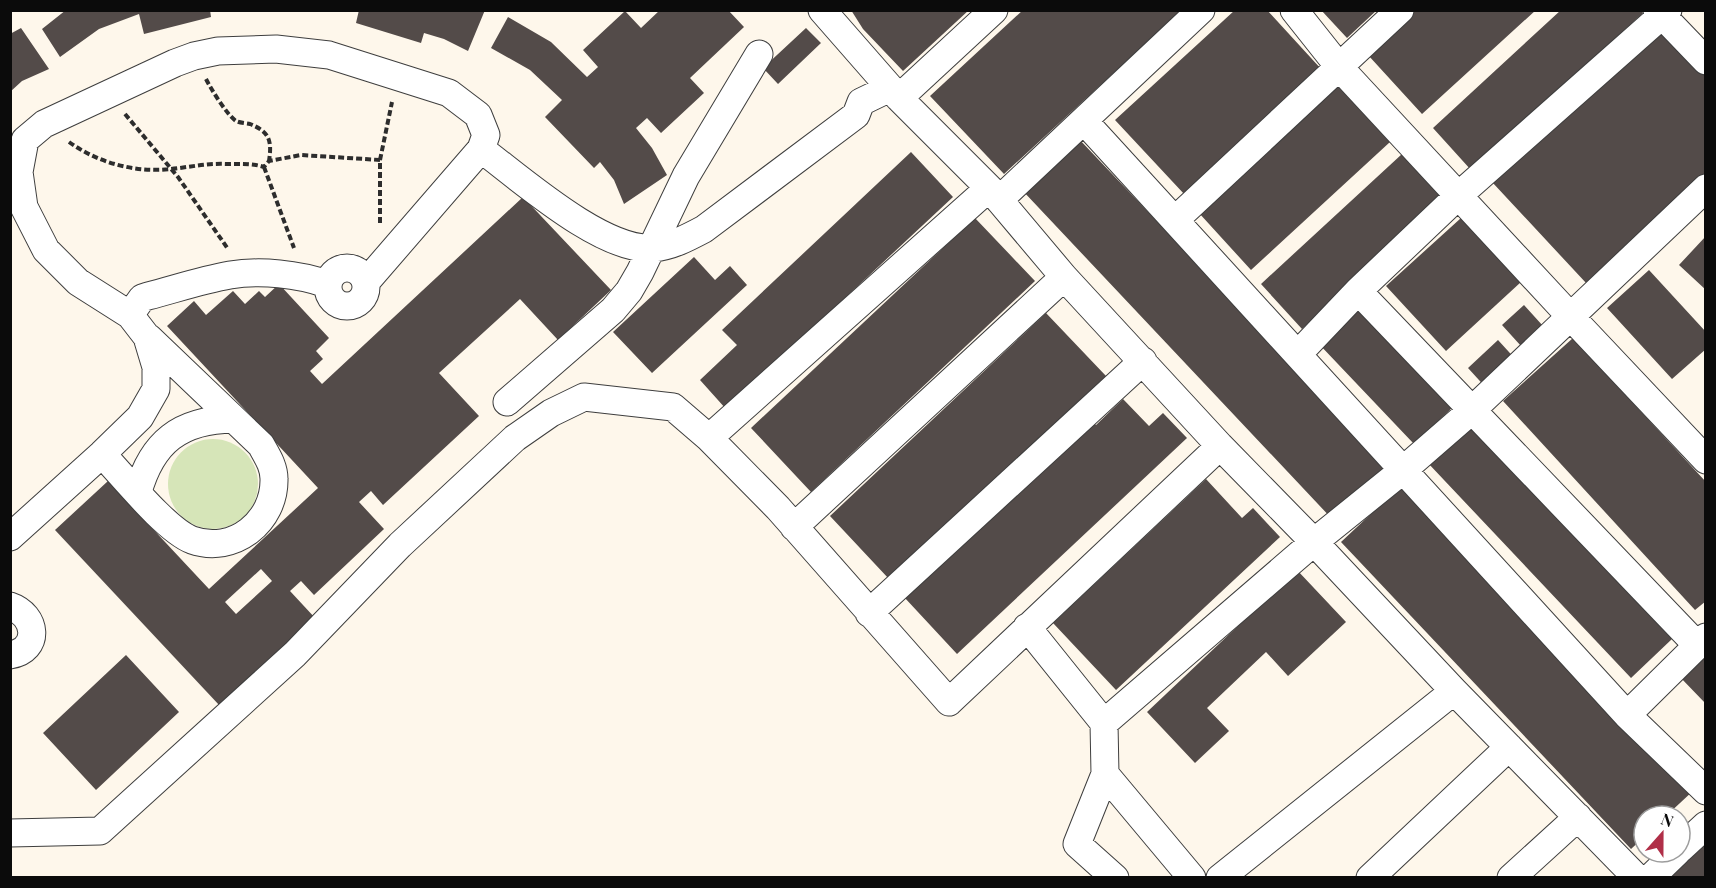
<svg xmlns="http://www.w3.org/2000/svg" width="1716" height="888" font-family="'Playfair Display',serif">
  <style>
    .green { fill: #d6e5b8 }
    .building { fill: #534b49; fill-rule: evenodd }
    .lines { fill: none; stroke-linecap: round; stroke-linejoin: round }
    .minor-casing { stroke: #3e3e3e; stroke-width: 29 }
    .path { stroke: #2d2d2d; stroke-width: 4; stroke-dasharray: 6 3; stroke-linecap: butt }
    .minor { stroke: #fff; stroke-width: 27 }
  </style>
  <rect width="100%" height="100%" fill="#fef7eb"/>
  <!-- green -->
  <path class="green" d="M168 484a45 45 0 1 1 90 0a45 45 0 1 1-90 0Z"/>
  <!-- building -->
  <path class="building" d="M66 10H210L211 17 144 34 139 14 99 29 60 57 42 29Z
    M359 10H485L468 51 444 39 424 33 421 43 356 23Z
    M660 10H728L744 27 690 78 704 93 661 133 647 118 636 128 652 148 667 175 624 204 614 180 600 162 594 168 545 117 562 100 530 70 491 48 508 17 551 42 587 77 598 67 583 50 625 11 641 28Z
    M851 10H969L903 71 863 29Z
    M1023 10H1182L1004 174 930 96Z
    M1235 10H1267L1322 70 1185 195 1115 120Z
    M1321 10H1377L1347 38Z
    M1416 10H1536L1422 114 1368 55Z
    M1561 10H1641L1643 13 1471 170 1433 128Z
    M1664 24 1706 69V176L1587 284 1492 182Z
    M21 28 49 69 22 81 10 92V34Z
    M806 28 821 43 778 84 763 68Z
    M1338 86 1390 142 1251 270 1199 213Z
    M1078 138 1391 468 1334 521 1022 190Z
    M911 152 953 197 726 409 700 380 737 345 722 330Z
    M1402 154 1444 199 1302 329 1261 284Z
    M523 197 611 290 558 340 520 299 439 373 479 416 383 505 371 491 359 502 384 529 314 595 301 581 290 591 316 619 220 706 55 530 108 481 209 589 318 488 167 326 194 301 206 315 233 291 245 304 259 291 265 297 279 284 329 338 316 351 323 359 310 371 322 384ZM261 569 272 581 236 614 225 602Z
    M975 218 1035 281 811 492 751 428Z
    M1461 218 1521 282 1446 351 1386 286Z
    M1706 236V290L1679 265Z
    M694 257 715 280 730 266 747 285 652 373 613 332Z
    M1649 270 1706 332V349L1672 379 1607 308Z
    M1524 305 1543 326 1521 346 1502 325Z
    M1358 306 1453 407 1414 444 1318 343Z
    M1046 313 1106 376 889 579 830 516Z
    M1573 338 1706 482V601L1695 610 1503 401Z
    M1498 340 1519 363 1489 391 1468 368Z
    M1123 399 1149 426 1163 413 1187 438 957 654 904 597 1092 421 1096 425Z
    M1468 423 1672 639 1631 678 1427 462Z
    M1206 479 1242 518 1253 508 1280 537 1116 690 1053 623Z
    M1404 483 1694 790 1666 816H1644V837L1631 849 1341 542Z
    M1297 570 1346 622 1288 676 1266 652 1207 708 1229 731 1195 763 1147 712Z
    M1706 651V704L1679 676Z
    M126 655 179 712 96 790 43 733Z
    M1706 838V878H1664Z"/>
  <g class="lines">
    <defs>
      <path id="minor" d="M822 10 899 98 989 188 1064 277 1220 446 1314 542 1454 691 1637 878
        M1294 10 1340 68 1570 316 1706 460
        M1657 10 1706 61
        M899 98 994 10
        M1084 121 1627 715 1706 791
        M481 149C521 179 603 252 653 248 672 246 687 238 704 229L856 115 861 102 890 88
        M999 200 1201 10
        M1175 220 1400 10
        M328 287a19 19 0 1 1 38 0a19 19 0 1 1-38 0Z
        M1358 291 1697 645
        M130 315 142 298 148 296C175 289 202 280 230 275 261 270 298 274 327 284
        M1298 354 1358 291 1459 195 1668 10
        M507 402 613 310 629 291 640 272 686 176 759 54
        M709 438 989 188
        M102 454C123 476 166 530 192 540 234 555 275 521 274 479 274 466 267 456 261 445L149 338
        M138 492C152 442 180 420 233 419
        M794 527 1064 277
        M10 537 102 454 140 417 156 389V367L147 337 130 315 78 282 46 250 24 207 19 172 25 140 44 124 175 63 194 56 218 51 276 49 329 55 449 93 478 115 486 135 481 149 366 282
        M10 606C37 615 41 650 10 655
        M869 613 1143 361
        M1027 627 1104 723
        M1627 715 1706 637
        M1105 774 1077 844 1115 878
        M10 833 100 831 295 654 400 545 515 438 551 413 584 397 673 407 709 438 778 508 949 702 1220 446
        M1680 849 1706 825
        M1192 878 1105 774 1104 723 1314 542 1402 471 1471 411 1706 188
        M1220 878 1454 691
        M1370 878 1509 747
        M1511 878 1578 817
        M1650 878 1677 852"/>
    </defs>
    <!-- minor casing -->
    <use href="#minor" class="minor-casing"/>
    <!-- path -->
    <path class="path" d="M206 79C211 89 227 115 236 121 240 123 246 123 250 124 270 132 272 141 269 161
      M125 114 178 177 228 249
      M69 142C98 163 136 173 171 169 190 167 208 163 227 164 240 164 252 163 264 167L269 161 301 155 380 160V223
      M380 160 392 102
      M264 167 294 248"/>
    <!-- minor -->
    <use href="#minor" class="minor"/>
  </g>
  <!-- border -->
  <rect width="1716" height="888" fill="none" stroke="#0b0b0b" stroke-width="24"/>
  <!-- north arrow -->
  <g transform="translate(1662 834) rotate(21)"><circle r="28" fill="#ffffff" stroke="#9d9d9d" stroke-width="1.5"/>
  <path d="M0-4.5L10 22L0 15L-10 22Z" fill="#b02f48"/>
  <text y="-9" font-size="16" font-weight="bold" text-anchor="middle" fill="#0b0b0b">N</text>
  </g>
</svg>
